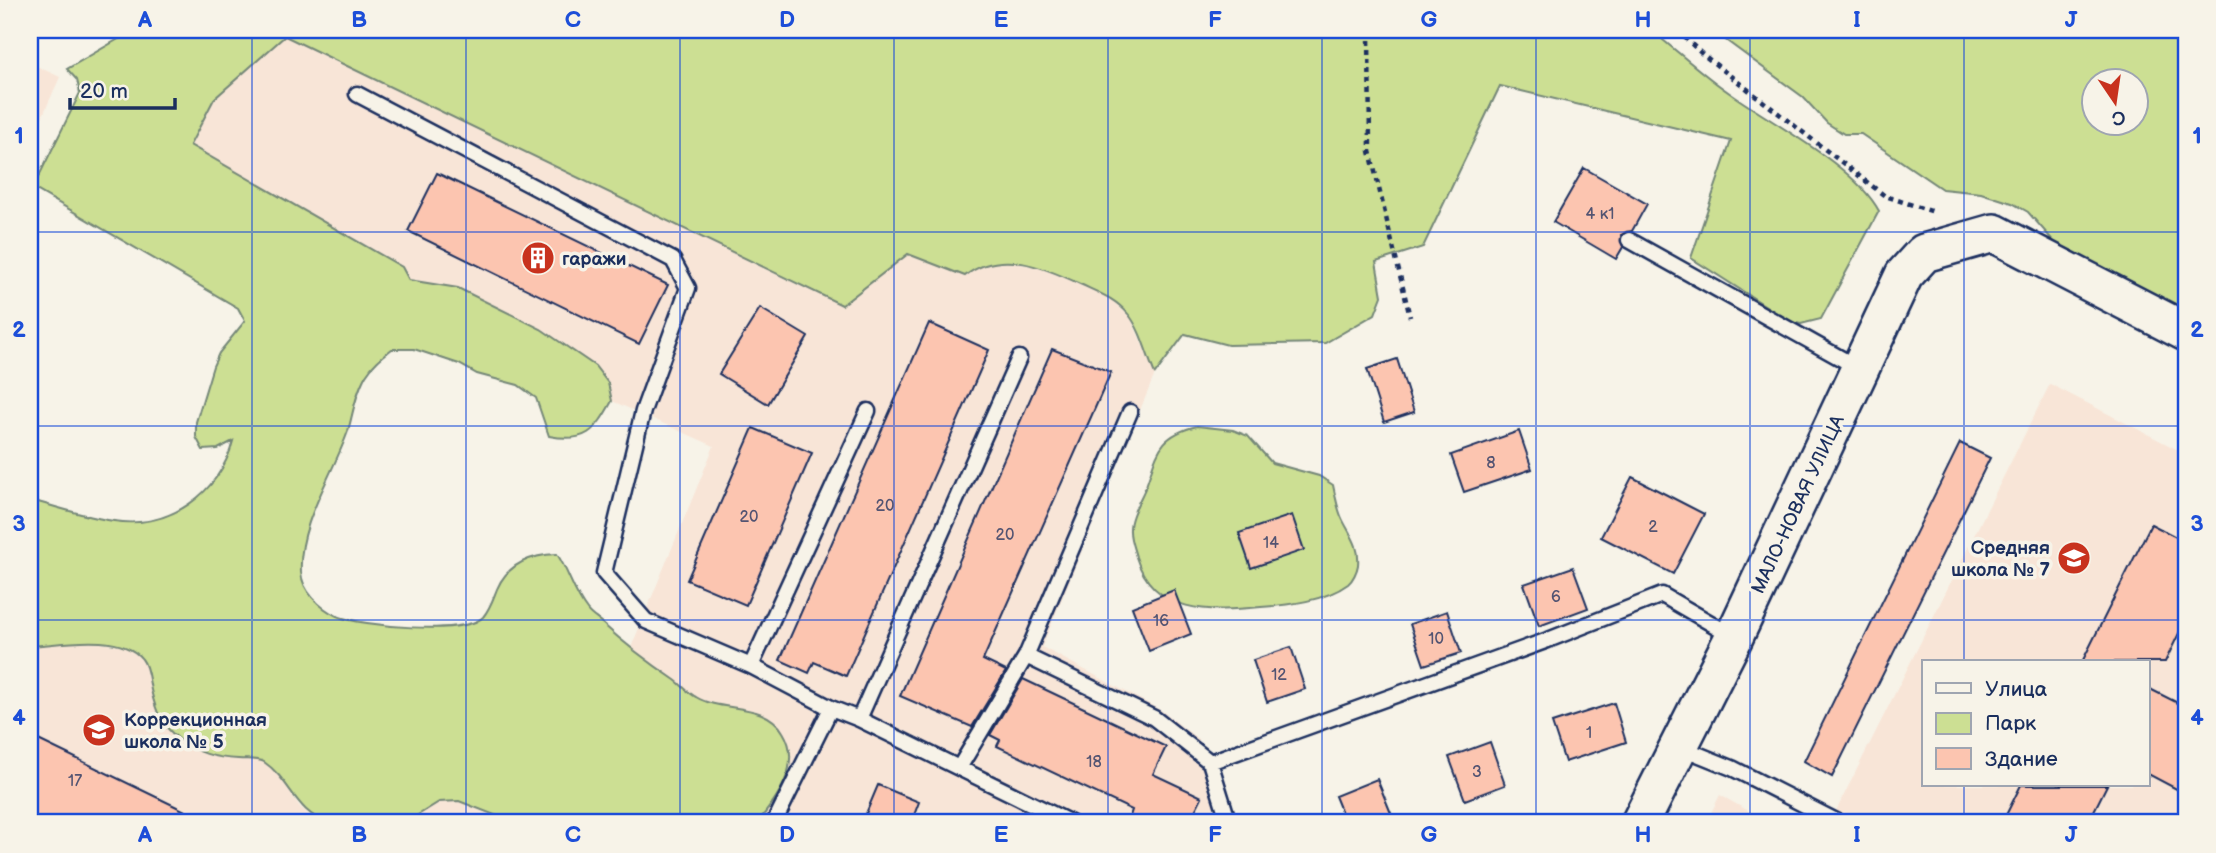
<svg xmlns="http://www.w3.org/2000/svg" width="2216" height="853" font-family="'Balsamiq Sans',sans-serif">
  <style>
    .built { fill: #f8e5d7; fill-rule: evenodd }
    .green { fill: #ccdf93; stroke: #748778; stroke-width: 2; fill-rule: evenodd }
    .building { fill: #fcc5b0; stroke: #1b2f5e; stroke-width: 2 }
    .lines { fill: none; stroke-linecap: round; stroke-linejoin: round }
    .service-casing { stroke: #1b2f5e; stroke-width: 19 }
    .tertiary-casing { stroke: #1b2f5e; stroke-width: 42 }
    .path { stroke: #1b2f5e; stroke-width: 4.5; stroke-dasharray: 5 5; stroke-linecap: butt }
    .service { stroke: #f7f3e8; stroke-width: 14 }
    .tertiary { stroke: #f7f3e8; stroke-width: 37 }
    .grid { fill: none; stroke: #1d4ed8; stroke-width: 2; stroke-opacity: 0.55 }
    .labels { text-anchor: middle; stroke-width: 7; stroke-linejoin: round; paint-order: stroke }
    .number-label { font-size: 16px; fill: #535472 }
    .poi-label { font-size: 19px; font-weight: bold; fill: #1b2f5e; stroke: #f7f3e8; text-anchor: start }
    .street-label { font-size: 19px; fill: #1b2f5e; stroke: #f7f3e8 }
    .neatline { fill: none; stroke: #1d4ed8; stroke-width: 2.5 }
    .grid-label { font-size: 23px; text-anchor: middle; font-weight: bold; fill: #1d4ed8 }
  </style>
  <rect width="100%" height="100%" fill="#f7f3e8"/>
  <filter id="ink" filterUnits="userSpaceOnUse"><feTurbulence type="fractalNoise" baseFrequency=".0143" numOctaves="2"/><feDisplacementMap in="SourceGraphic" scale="14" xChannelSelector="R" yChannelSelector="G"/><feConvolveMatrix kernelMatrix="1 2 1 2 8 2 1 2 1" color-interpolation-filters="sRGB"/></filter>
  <g filter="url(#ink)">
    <!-- built -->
    <path class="built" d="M285 36 841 305 908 254 964 276 976 267 1004 261 1055 270 1108 296 1131 318 1155 374 1042 647 1162 711 1198 739 1219 823H757L784 783 791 768 751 710 710 704 695 697 630 650 714 446 612 401 408 280 402 267 190 145 214 99Z
      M30 63 60 77 30 144Z
      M2050 384 2186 454V823H1830ZM1924 662H2148V785H1924Z
      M86 641 129 647 144 660 159 721 239 759 261 760 277 773 300 807 316 820 329 823H30V646Z
      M1720 795 1770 823H1706Z
      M459 801 478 810 515 823H406L439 802Z"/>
    <!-- green -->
    <path class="green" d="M134 30H1657L1663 40C1685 58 1707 78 1731 94 1773 124 1855 166 1879 211L1821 319 1801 324 1791 322 1691 258 1731 141 1500 86 1423 247 1376 262 1382 296 1375 314 1325 343 1228 345 1185 334 1155 374C1147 356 1141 330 1129 315 1115 298 1099 293 1080 284 1044 267 1000 248 965 276L908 254 842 305 285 36 214 99 190 145 402 267 409 280 458 288 541 329 595 366 608 383 612 401C595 432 586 443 549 436L536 398 518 385 477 374 459 364 414 349H392C382 357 373 364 366 375 356 392 353 413 348 431 333 475 298 524 301 572 302 591 320 608 337 616 360 626 465 636 483 617 490 609 493 599 497 589 508 563 531 555 557 554 569 572 573 592 587 610 591 616 598 619 603 624 628 647 647 661 675 680 682 685 688 693 696 697 722 713 765 701 783 732 803 764 777 799 757 823H515L459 801 439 802 405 823H329C295 813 291 780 264 762 257 758 247 760 238 759 215 758 197 753 179 739 161 725 156 712 151 690 149 681 148 666 142 659 121 632 61 644 30 646V500C58 507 86 517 114 521 169 530 220 493 233 441L218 449 203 450 196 437V422L213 366 219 353 245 321 238 308 33 188 80 93 77 80 67 69Z
      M1712 30H2186V314L2063 252 2028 212 2012 203 1981 193 1942 189 1861 134H1844L1827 123 1803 97ZM2094 80H2136V122H2094Z
      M1197 426 1233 430 1248 436 1272 463 1319 476 1333 485C1335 495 1337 506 1341 516 1348 533 1360 543 1358 565 1357 571 1353 580 1348 584 1325 601 1289 605 1261 607 1211 612 1154 615 1136 557 1134 549 1130 540 1130 531 1129 517 1141 499 1146 486 1158 453 1157 436 1197 426Z"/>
    <!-- building -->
    <path class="building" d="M1584 168 1647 204 1632 231 1621 235 1623 247 1616 259 1553 222Z
      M437 173 668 285 639 344 408 231Z
      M760 308 808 337 768 404 719 374Z
      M929 323 989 350 846 676 814 662 809 673 780 660Z
      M1052 349 1111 372 983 660 1006 671 972 727 900 696Z
      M1397 359 1414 412 1384 422 1367 369Z
      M753 428 812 453 746 605 687 580Z
      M1519 431 1532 469 1464 492 1451 455Z
      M1960 443 1990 458 1832 777 1804 761Z
      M1632 477 1704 514 1673 574 1601 537Z
      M1292 515 1304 550 1251 568 1239 533Z
      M2151 524 2186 542V619L2165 662H2082Z
      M1573 567 1588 608 1539 626 1524 584Z
      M1174 590 1191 634 1149 651 1132 607Z
      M1447 611 1461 653 1424 665 1410 624Z
      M1291 647 1305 689 1267 702 1253 660Z
      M1023 679 1166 747 1153 774 1202 797 1189 823H1145L1130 816 1132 810 997 746 1000 740 990 735Z
      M2148 688 2186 707V794L2148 774Z
      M1614 703 1626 742 1565 762 1552 723Z
      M30 736 210 823H30Z
      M1490 742 1505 785 1465 800 1449 757Z
      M1377 779 1395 823H1346L1335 796Z
      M878 785 919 802 911 823H862Z
      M2021 785H2107L2088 823H2002Z"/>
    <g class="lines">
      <defs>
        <path id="service" d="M357 94 673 260 688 288 643 411 604 573 646 621 751 666 831 708 859 719 1071 823
          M1629 240 1860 369
          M1026 656 1154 718 1210 762 1229 823
          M751 666 868 411
          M859 719 1019 358
          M1680 747 1732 768 1840 823
          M1210 762 1548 640 1662 595 1733 636
          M959 768 1026 656 1130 412
          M774 823 831 708"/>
        <path id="tertiary" d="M1640 823 1734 637 1904 275 1924 253 1994 233 2186 332"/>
      </defs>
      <!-- service casing -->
      <use href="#service" class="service-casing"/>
      <!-- tertiary casing -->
      <use href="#tertiary" class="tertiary-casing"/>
      <!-- path -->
      <path class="path" d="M1369 30 1370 151 1410 317
        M1677 30 1701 53 1885 196 1934 212"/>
      <!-- service -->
      <use href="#service" class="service"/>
      <!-- tertiary -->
      <use href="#tertiary" class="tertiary"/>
    </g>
  </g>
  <!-- grid -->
  <path class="grid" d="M252 30V823M466 30V823M680 30V823M894 30V823M1108 30V823M1322 30V823M1536 30V823M1750 30V823M1964 30V662M30 232H2186M30 426H2186M30 620H2186M1964 785V823"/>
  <!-- icons -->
  <defs>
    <symbol id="building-disc" viewBox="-11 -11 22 22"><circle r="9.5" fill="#c8321e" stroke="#f7f3e8"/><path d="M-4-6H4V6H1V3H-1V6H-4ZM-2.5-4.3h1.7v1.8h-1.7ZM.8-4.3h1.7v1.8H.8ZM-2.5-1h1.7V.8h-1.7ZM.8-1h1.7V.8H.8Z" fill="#fff"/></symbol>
    <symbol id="school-disc" viewBox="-11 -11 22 22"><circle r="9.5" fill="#c8321e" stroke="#f7f3e8"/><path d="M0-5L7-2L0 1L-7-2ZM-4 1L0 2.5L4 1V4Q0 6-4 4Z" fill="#fff"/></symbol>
  </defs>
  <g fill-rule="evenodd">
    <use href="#building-disc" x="519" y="239" width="38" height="38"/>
    <use href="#school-disc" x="2055" y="539" width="38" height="38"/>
    <use href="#school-disc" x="80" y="711" width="38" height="38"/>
  </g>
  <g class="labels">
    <!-- number labels -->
    <g class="number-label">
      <text x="1600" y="219">4 к1</text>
      <text x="1491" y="468">8</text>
      <text x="885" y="511">20</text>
      <text x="749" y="522">20</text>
      <text x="1653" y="532">2</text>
      <text x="1005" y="540">20</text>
      <text x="1271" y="548">14</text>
      <text x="1556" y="602">6</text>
      <text x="1161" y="626">16</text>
      <text x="1436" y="644">10</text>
      <text x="1279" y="680">12</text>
      <text x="1589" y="738">1</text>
      <text x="1094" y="767">18</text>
      <text x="1477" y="777">3</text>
      <text x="75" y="786">17</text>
    </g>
    <!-- poi labels -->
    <g class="poi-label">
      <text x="562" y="265">гаражи</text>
      <text x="2050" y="554" text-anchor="end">Средняя<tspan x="2050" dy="22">школа № 7</tspan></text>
      <text x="124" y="726">Коррекционная<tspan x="124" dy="22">школа № 5</tspan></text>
    </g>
    <!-- street labels -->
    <g class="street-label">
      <text transform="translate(1797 504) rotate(-65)" y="7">МАЛО-НОВАЯ УЛИЦА</text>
    </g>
  </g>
  <!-- margin -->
  <rect width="2216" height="853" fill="none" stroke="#f7f3e8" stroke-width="77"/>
  <!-- legend -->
  <rect x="1922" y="660" width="228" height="126" fill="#f7f3e8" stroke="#9fa5b1" stroke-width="2"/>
  <rect x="1936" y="683" width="35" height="10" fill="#f7f3e8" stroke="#9fa5b1" stroke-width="2"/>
  <text x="1985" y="696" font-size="21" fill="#1b2f5e">Улица</text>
  <rect x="1936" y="713" width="35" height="21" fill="#ccdf93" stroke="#9fa5b1" stroke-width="2"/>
  <text x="1985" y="730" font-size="21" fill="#1b2f5e">Парк</text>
  <rect x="1936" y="748" width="35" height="21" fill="#fcc5b0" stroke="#9fa5b1" stroke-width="2"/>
  <text x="1985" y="766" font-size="21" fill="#1b2f5e">Здание</text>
  <!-- north arrow -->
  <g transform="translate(2115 102) rotate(167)"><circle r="33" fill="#f7f3e8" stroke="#9fa5b1" stroke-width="2"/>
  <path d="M0-5L12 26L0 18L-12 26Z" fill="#c8321e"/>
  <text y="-10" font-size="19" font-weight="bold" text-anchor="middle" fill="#1b2f5e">С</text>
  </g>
  <!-- scale -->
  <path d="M70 98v10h105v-10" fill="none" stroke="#1b2f5e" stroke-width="3.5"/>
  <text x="80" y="98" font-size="21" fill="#1b2f5e" stroke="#f7f3e8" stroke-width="5" paint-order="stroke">20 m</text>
  <rect x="38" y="38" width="2140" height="776" class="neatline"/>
  <g class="grid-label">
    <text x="145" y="27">A</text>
    <text x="359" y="27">B</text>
    <text x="573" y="27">C</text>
    <text x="787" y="27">D</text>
    <text x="1001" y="27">E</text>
    <text x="1215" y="27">F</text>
    <text x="1429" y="27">G</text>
    <text x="1643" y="27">H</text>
    <text x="1857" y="27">I</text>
    <text x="2071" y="27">J</text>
    <text x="19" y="143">1</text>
    <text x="2197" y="143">1</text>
    <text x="19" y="337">2</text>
    <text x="2197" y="337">2</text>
    <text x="19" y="531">3</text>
    <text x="2197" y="531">3</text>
    <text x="19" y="725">4</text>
    <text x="2197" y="725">4</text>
    <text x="145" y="842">A</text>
    <text x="359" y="842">B</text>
    <text x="573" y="842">C</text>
    <text x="787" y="842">D</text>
    <text x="1001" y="842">E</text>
    <text x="1215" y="842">F</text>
    <text x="1429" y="842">G</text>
    <text x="1643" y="842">H</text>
    <text x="1857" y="842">I</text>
    <text x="2071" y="842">J</text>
  </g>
</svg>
